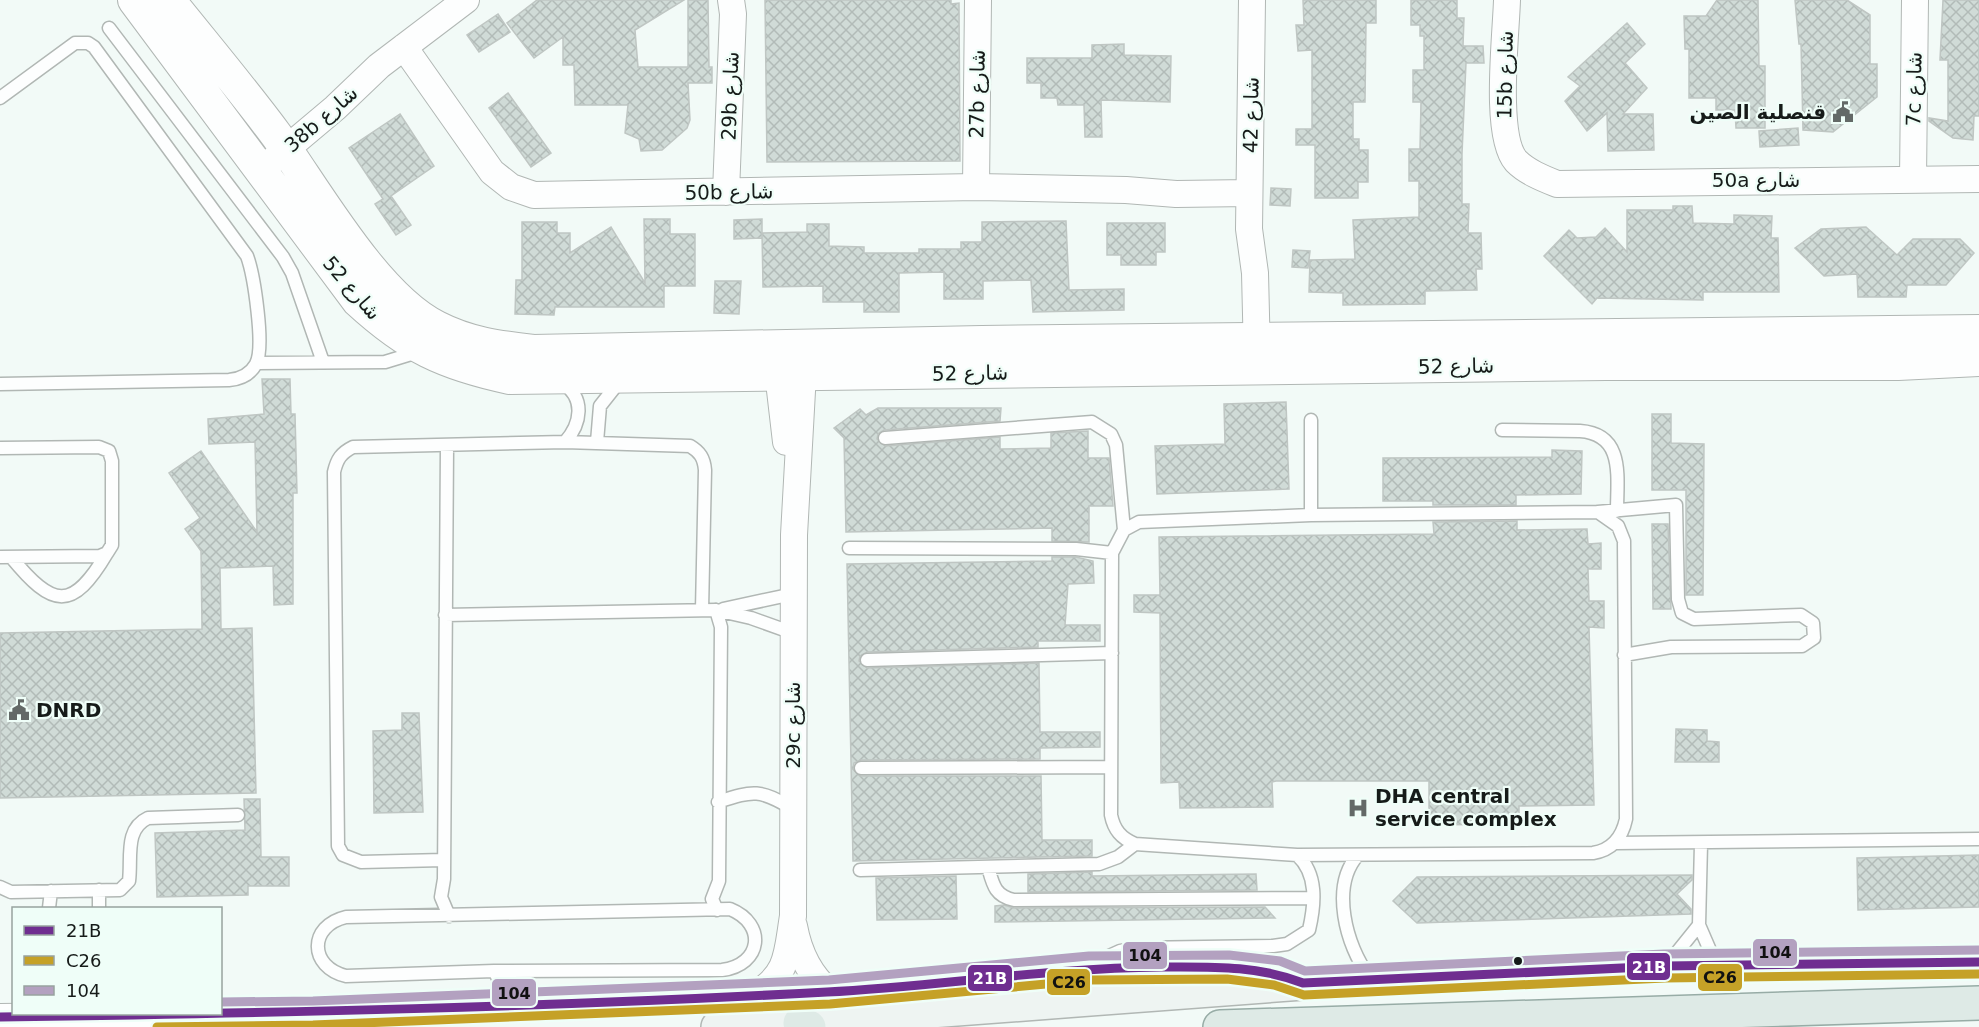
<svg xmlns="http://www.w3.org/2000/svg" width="1979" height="1027" font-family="'DejaVu Sans',Cairo,sans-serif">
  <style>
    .building { fill: url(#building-cross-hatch); stroke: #bfc6c3; stroke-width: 1.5 }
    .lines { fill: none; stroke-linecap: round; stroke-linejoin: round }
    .service-casing { stroke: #b1b7b4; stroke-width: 15 }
    .minor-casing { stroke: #b1b7b4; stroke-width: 28 }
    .tertiary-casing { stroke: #b1b7b4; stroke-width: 34 }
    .secondary-casing { stroke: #b1b7b4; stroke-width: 36 }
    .primary-casing { stroke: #97aca6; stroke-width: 36 }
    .service { stroke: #fdfefe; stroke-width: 12 }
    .minor { stroke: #fdfefe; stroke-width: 26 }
    .tertiary { stroke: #fdfefe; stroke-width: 32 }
    .secondary { stroke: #eef4f2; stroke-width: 33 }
    .primary { stroke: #deeae6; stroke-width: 33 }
    .bus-1-casing { stroke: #effef8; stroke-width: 14 }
    .bus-2-casing { stroke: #effef8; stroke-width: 14 }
    .bus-3-casing { stroke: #effef8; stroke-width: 14 }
    .bus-1 { stroke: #6f2e90; stroke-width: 9 }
    .bus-2 { stroke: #c5a127; stroke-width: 9 }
    .bus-3 { stroke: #b3a1c0; stroke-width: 9 }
    .bus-dot { fill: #161b19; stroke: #effef8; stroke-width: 2 }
    .labels { text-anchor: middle; stroke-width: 4.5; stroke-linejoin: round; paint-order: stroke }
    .street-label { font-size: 20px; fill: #161b19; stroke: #effef8 }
    .poi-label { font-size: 20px; font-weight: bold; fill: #161b19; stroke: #effef8; text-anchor: start }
    .line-badge { stroke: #effef8; stroke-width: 2 }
    .badge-label { font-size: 16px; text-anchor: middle; font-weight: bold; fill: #fff }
    .pale-badge-label { font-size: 16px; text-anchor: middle; font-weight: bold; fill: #111 }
  </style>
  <defs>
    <pattern id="building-cross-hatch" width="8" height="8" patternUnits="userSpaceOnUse" patternTransform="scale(1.5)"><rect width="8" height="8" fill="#d0dbd7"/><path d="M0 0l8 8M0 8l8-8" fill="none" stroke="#b2bbb8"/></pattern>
  </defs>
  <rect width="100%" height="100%" fill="#f2faf7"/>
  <!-- building -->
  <path class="building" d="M537 0H684L635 30 638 67H688V0H708L709 67H712V83H688L690 120 687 128 662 150 641 151 639 139 625 133 628 105H575L574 65H563V37L534 58 507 23Z
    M765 0H951V4L959 3 960 161 767 162Z
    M1303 0H1376V23H1366L1365 102H1353V139H1359V150H1368V182H1358V198H1315V145H1296V129H1312V50L1298 51 1296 25H1304Z
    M1411 0H1457V18H1464L1463 46H1483L1484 63H1466L1462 154V204H1469L1468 233H1481L1482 269H1476L1477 290 1425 291V304L1343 305V293L1309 292 1310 260 1355 259 1353 220 1419 217V181H1409V149H1420L1421 102H1413V70H1424V36H1420V25H1411Z
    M1717 0H1758L1759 66H1765V128H1736L1735 110H1716V98H1689V49H1685L1684 16H1706Z
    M1795 0H1847L1870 15V64H1877V97L1833 132 1803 130 1801 44H1799Z
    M1943 0H1979V116H1974L1973 140 1953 138 1929 121V118L1948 121V60H1940Z
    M498 14 510 32 479 52 467 35Z
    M1627 23 1645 44 1625 63 1647 88 1623 114H1653L1654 150 1608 151 1607 113 1587 131 1565 101 1580 86 1568 77Z
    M1124 44V55L1171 56 1170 102 1101 100 1102 137H1085L1084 105H1058L1057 98H1041V83H1027V58H1092V45Z
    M508 93 551 153 531 167 489 108Z
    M400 114 434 166 391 196 411 225 396 235 375 204 383 199 349 148Z
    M1798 128 1799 145 1760 147 1759 131Z
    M1271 188 1291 189 1290 206 1270 205Z
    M1673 206H1692L1693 223 1734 224V215L1772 216 1771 238H1778L1779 292H1703V300L1597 298 1592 304 1544 256 1569 230 1577 238 1596 237 1605 228 1627 252V210H1673Z
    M644 219H670V234H695V286H664V307H555L554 315 515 314 516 280H522V222H557V233H570V253L611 227 645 283Z
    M762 219V238L734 239V220Z
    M1066 221 1069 290 1124 289V310L1033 312 1031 280 983 281V299H944V272L899 273V312H864V302H823V286L763 287 762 233 807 232V224H829V246L864 247V253H919V249H961V242H982V222Z
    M1107 223H1165V252H1156V265H1121V255H1107Z
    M1866 227 1897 255 1913 239H1960L1974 253 1946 285H1907L1906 297H1858L1857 274 1824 276 1795 248 1821 229Z
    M1293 250 1310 251 1308 268 1292 267Z
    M715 281H741L739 314 714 313Z
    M262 379H290L291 414H295L297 493H293V604L274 605 273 566 220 568 221 629 252 628 256 793 0 798V633L202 629 201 551 185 529 200 518 169 473 201 451 257 532 255 442 209 444 208 419 264 414Z
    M1286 402 1289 489 1157 494 1155 446 1225 444 1224 404Z
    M878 408H1001L1000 421 884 430 878 434 877 439 885 446 1000 437V449L1051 448V433L1088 431V458H1109L1113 506H1089V542L1052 541V528L846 532 844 438 834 428 860 409 866 415Z
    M1652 414H1671V443L1704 444 1703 595H1686V490H1652Z
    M1552 450 1582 451 1581 494 1516 495V505H1433V501H1383V458L1552 457Z
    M1517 521V530L1587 529 1588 544 1601 543V569H1588L1589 601H1604V628L1589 627 1594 805 1519 806V824L1429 825V781H1276L1272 782 1273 807 1180 808 1179 782 1161 783 1160 613 1134 612V595H1160L1159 537 1434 534 1433 522Z
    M1652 524H1668L1671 609H1653Z
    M1052 557H1076L1093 561 1094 583 1068 584 1065 625H1100V641H1038V647L867 652 860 656 859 661 867 668 1039 663 1040 732H1100V747L1040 748V759L861 760 854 763 853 769 861 776H1041L1042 840H1092V856L853 861 847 564 1052 561Z
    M402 713H419L423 812 374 813 373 731 402 730Z
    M1676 729 1707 730V741L1719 742V762H1675Z
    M244 799H260L261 857H289V886H248V895L157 897 155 833 245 830Z
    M1979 855V907L1858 910 1857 858Z
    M1092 872V876L1256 874 1257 890 1028 892V874Z
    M1692 875V880L1677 894 1691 909V914L1417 923 1393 901 1417 877Z
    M956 876 957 919 877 920 876 878Z
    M1004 905 1014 908 1265 907 1275 918 995 922V906Z"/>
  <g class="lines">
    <defs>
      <path id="service" d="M109 28 283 257 292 273 323 362
        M0 98 75 43H88L94 47 247 256C254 275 265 347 256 364 250 375 240 379 229 380L0 384
        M257 363 385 362 421 351
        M562 383C586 398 581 424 565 442
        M1311 420V515
        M1502 430 1580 431C1625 434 1617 477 1617 511
        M885 438 1092 422 1111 434 1116 445 1124 530
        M597 442 600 406 619 382
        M447 447 444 879 441 897 449 916
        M0 448 99 447 109 451 112 461V545L107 553 100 556 0 557
        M1598 512 1618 526 1624 541 1626 819C1622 838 1612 850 1593 853L1297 855 1135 844C1121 838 1114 830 1111 815L1112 553 1124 530 1139 522 1311 515 1598 512 1676 505 1678 599 1682 613 1694 619 1801 615 1813 623 1814 638 1802 646 1671 647 1624 655
        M849 548 1076 549 1112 553
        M11 557C53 608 72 612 107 553
        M723 609 793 594
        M716 610 721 627 719 881 712 899 717 910
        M445 615 716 610 751 618 793 633
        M867 660 1112 653
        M861 768 1111 767
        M718 802C754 790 760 789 793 809
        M1616 843 1979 839
        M1701 844 1699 925 1715 962
        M1358 855C1330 886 1346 946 1369 976
        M443 860 361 862 343 855 338 846 334 472C337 459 341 453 353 447L565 442 690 446C700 452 704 458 705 470L702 610
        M988 867C993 885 995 896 1014 900L1312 898
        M860 870 1099 864 1118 857 1135 844
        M0 887 11 892 120 890 129 881C132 858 124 829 148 818L238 815
        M49 908 51 891
        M99 908V890
        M730 909C767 924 762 965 722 970L494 971 346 976C309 967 308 926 346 917Z
        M1098 961 1120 951 1136 948 1273 946 1287 944 1309 930C1315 904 1318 874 1297 855
        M1670 961 1699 925
        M494 971 502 985 525 1002"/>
      <path id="minor" d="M1252 0 1249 229 1255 273 1257 356
        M1507 0C1506 35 1494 136 1516 161 1527 172 1542 178 1557 184L1979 179
        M404 47 492 172 511 187 534 195 976 187 1126 190 1176 194 1249 193
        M272 161 335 108 379 66 466 0
        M1913 179 1915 0
        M976 187 978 0
        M726 192 733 14 731 0
        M776 356 786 442
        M794 926C799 953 809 975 830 992
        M755 994C789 975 787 952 793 916L794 535 804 355
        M0 1017 313 1013 830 992 1089 968 1228 967 1277 973 1292 978"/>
      <path id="tertiary" d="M134 0 358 301C408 347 444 364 510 378L1606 364H1898L1979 360
        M169 0C205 45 243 90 277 136 317 192 376 297 437 327 468 343 499 347 533 351L982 342 1979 331"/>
      <path id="secondary" d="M718 1027 1303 983 1665 966 1979 962"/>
      <path id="primary" d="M800 1023 809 1027
        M1220 1027 1979 1003"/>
    </defs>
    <!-- service casing -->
    <use href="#service" class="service-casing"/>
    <!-- minor casing -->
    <use href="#minor" class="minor-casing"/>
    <!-- tertiary casing -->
    <use href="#tertiary" class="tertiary-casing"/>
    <!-- secondary casing -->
    <use href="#secondary" class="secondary-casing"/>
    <!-- primary casing -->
    <use href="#primary" class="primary-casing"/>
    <!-- service -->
    <use href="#service" class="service"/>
    <!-- minor -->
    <use href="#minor" class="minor"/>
    <!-- tertiary -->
    <use href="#tertiary" class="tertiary"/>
    <!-- secondary -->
    <use href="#secondary" class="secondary"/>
    <!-- primary -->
    <use href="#primary" class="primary"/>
    <defs>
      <path id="bus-1" d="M0 1017C276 1013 552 1007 827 992 939 986 1049 968 1161 967 1210 967 1257 965 1303 983L1665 966 1979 962"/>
      <path id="bus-2" d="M157 1027 313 1025 830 1004 1090 980 1227 979 1274 985 1304 995 1665 978 1979 974"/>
      <path id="bus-3" d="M220 1002 313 1001 829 980 1089 956 1229 955 1280 961 1305 971 1664 954 1979 950"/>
    </defs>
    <!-- bus-1 casing -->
    <use href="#bus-1" class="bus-1-casing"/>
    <!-- bus-2 casing -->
    <use href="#bus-2" class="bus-2-casing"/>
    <!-- bus-3 casing -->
    <use href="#bus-3" class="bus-3-casing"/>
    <!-- bus-1 -->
    <use href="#bus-1" class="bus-1"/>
    <!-- bus-2 -->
    <use href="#bus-2" class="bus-2"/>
    <!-- bus-3 -->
    <use href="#bus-3" class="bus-3"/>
  </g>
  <!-- icons -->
  <defs>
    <symbol id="civic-bare" viewBox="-9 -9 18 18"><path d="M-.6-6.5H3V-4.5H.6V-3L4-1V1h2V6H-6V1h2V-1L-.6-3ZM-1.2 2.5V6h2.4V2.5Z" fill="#636967" stroke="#effef8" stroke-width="2.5" paint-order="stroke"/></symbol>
    <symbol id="hospital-bare" viewBox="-9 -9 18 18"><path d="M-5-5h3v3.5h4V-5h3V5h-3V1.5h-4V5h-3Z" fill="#636967" stroke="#effef8" stroke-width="2.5" paint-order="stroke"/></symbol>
  </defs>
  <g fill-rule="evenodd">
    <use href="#civic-bare" x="1828" y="97" width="30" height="30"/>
    <use href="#civic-bare" x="4" y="695" width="30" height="30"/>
    <use href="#hospital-bare" x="1343" y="793" width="30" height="30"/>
  </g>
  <!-- markers -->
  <circle class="bus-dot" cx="1518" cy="961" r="5"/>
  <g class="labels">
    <!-- street labels -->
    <g class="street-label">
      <text transform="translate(1505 75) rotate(-89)" y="7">15b شارع</text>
      <text transform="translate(1914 89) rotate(-89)" y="7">7c شارع</text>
      <text transform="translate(977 94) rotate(-89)" y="7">27b شارع</text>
      <text transform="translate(730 96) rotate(-88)" y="7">29b شارع</text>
      <text transform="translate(1251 115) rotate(-89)" y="7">شارع 42</text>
      <text transform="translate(321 119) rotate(-41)" y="7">38b شارع</text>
      <text x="1756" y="187">50a شارع</text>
      <text transform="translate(729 192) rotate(-1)" y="7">50b شارع</text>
      <text transform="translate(352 288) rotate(49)" y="7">شارع 52</text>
      <text transform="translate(1456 366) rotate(-1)" y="7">شارع 52</text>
      <text transform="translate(970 373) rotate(-1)" y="7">شارع 52</text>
      <text transform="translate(793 725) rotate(-90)" y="7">29c شارع</text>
    </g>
    <!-- poi labels -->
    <g class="poi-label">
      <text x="1826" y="119" text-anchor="end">قنصلية الصين</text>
      <text x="36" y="717">DNRD</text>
      <text x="1375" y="803">DHA central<tspan x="1375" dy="23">service complex</tspan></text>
    </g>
  </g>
  <g class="line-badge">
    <rect x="1752" y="938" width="46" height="29" rx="6" fill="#b3a1c0"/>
    <rect x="1122" y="941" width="46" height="29" rx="6" fill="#b3a1c0"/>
    <rect x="1626" y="952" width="45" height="29" rx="6" fill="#6f2e90"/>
    <rect x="1697" y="963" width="46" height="29" rx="6" fill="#c5a127"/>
    <rect x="967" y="964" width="46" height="28" rx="6" fill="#6f2e90"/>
    <rect x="1046" y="968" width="45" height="28" rx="6" fill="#c5a127"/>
    <rect x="491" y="978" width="46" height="29" rx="6" fill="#b3a1c0"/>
  </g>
  <g class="badge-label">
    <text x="1649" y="973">21B</text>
    <text x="990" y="984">21B</text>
  </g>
  <g class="pale-badge-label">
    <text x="1775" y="958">104</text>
    <text x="1145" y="961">104</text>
    <text x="1720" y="983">C26</text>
    <text x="1069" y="988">C26</text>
    <text x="514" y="999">104</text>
  </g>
  <!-- legend -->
  <rect x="12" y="907" width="210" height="108" fill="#effef8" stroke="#98a39f" stroke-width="1.5"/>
  <rect x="24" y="926" width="30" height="9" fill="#6f2e90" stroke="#98a39f" stroke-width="1.5"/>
  <text x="66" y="937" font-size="18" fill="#161b19">21B</text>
  <rect x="24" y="956" width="30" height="9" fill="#c5a127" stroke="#98a39f" stroke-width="1.5"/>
  <text x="66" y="967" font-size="18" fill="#161b19">C26</text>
  <rect x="24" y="986" width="30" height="9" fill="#b3a1c0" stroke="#98a39f" stroke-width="1.5"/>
  <text x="66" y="997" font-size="18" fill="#161b19">104</text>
</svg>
